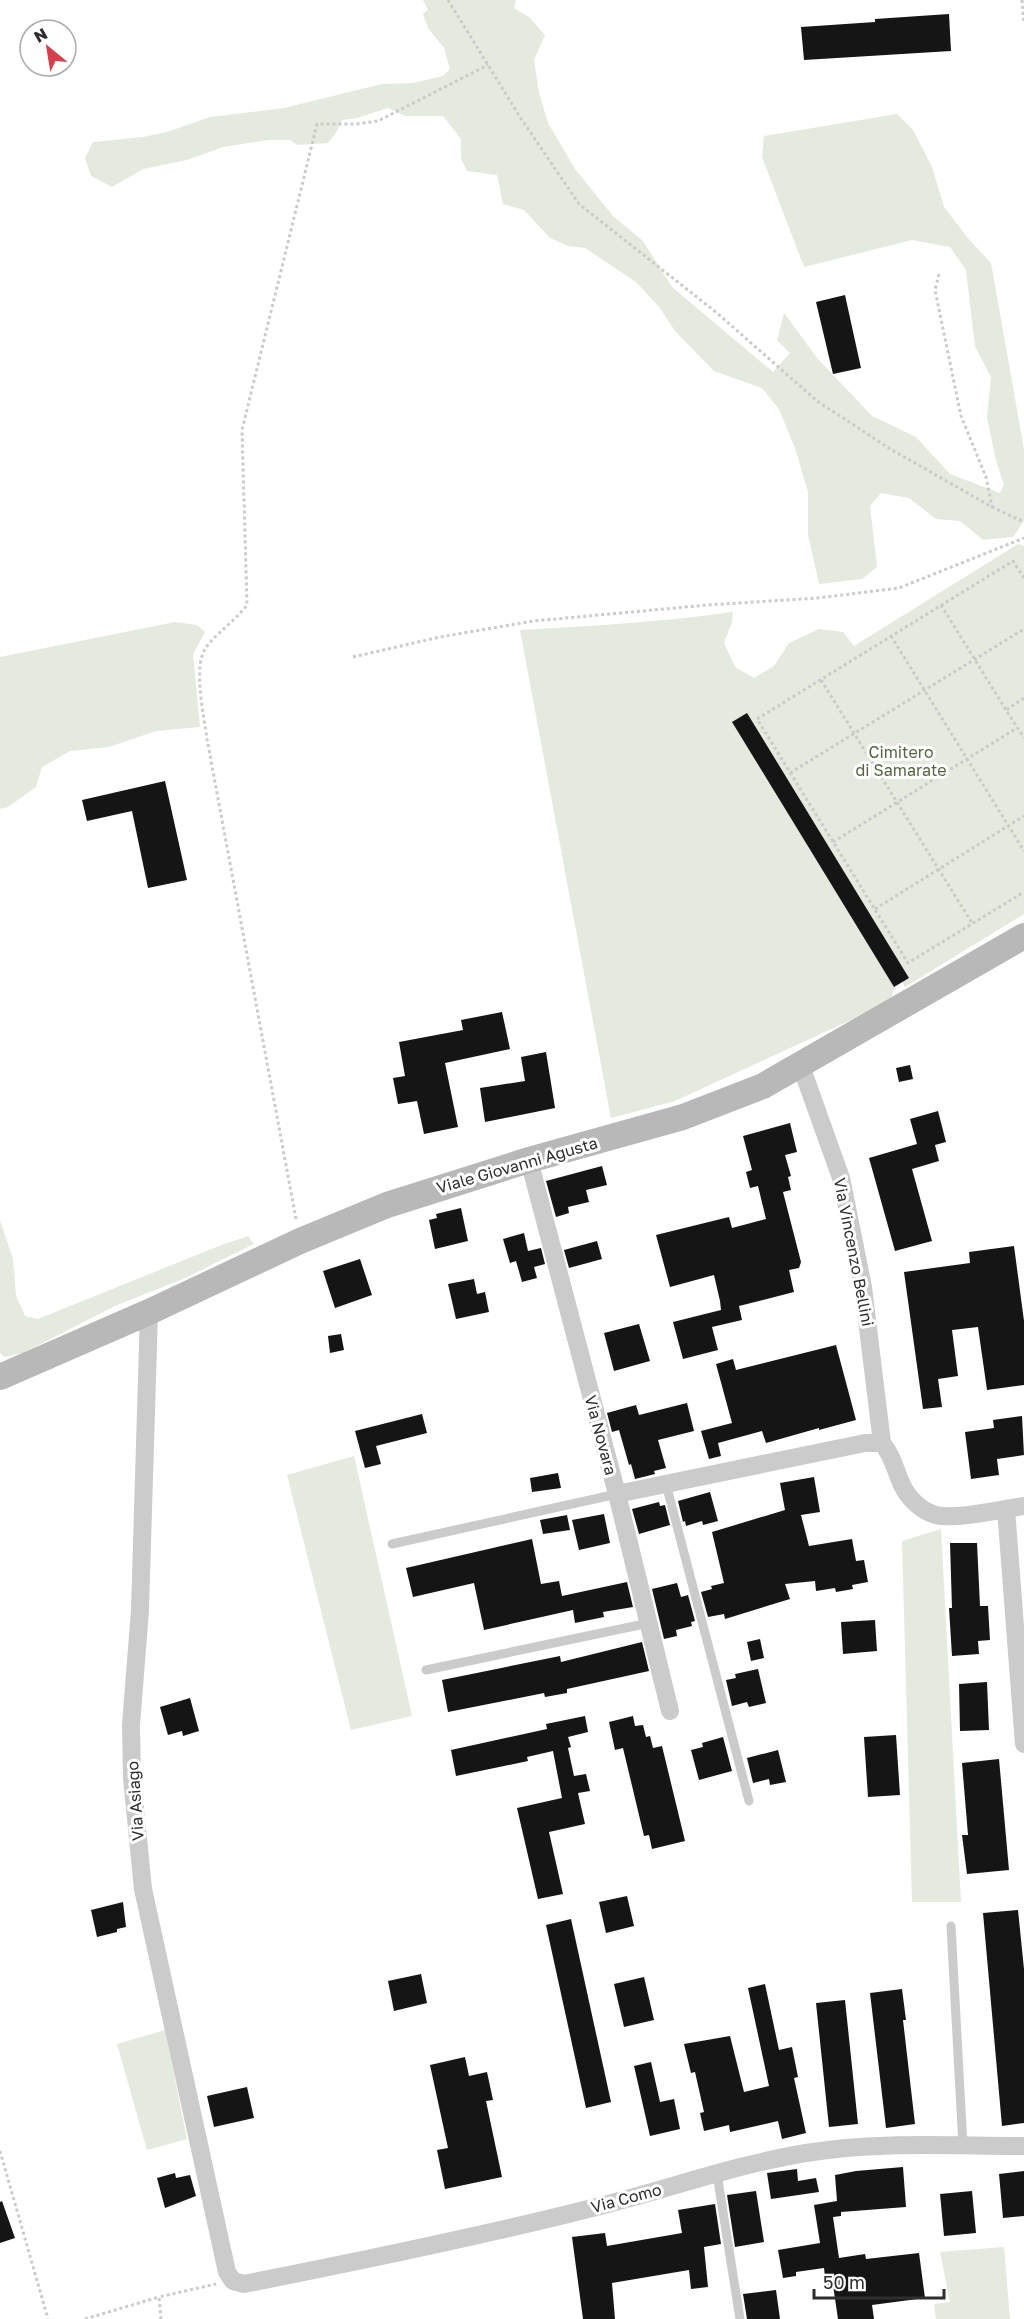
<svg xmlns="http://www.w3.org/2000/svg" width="1024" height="2319" font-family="'Golos Text',sans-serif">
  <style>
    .green { fill: #e4eadd }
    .building { fill: #151515 }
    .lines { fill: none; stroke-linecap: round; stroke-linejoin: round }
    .path { stroke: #cbcbcb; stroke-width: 3; stroke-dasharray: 3 3; stroke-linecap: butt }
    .lane { stroke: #cbcbcb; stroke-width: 9 }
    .street { stroke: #cbcbcb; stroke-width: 18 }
    .secondary { stroke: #b8b8b8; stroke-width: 26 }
    .labels { text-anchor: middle; stroke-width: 6; stroke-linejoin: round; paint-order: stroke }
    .park-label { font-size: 16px; fill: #52663f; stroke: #fff }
    .street-label { font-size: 16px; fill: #2e2e2e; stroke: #fff }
  </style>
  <rect width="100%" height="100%" fill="#fff"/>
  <!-- green -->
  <path class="green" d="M423 0H516L514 8 529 17 545 35 534 60 539 93 548 123 575 169 613 216 643 241 672 287 773 372 790 353 777 340 784 313 817 358 872 416 916 437 950 474 1000 493 1004 485 996 460 987 418 991 377 975 346 966 270 950 247 912 240 804 267 762 157 764 136 897 114 913 130 932 167 944 207 967 237 991 263 1024 449V521L1013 537 983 540 960 521 936 519 909 498 881 493 870 506 877 567 862 579 819 584 808 535V492L796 451 779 409 762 388 714 371 675 331 659 307 636 282 585 248 568 246 550 238 524 210 503 204 497 175 467 171 461 159V139L443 116H405L388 108 357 118 342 120 336 133 328 143 297 145 290 140H268L223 147 187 160 143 169 112 187 91 176 85 158 93 142 143 137 167 132 210 117 284 108 382 84 413 83 443 76 450 69 444 48 428 28 423 14 428 10Z
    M1018 544 1024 546V914L905 987 902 982 895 986 890 1002 675 1101 611 1118 520 630C591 626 662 622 733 612L732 622 724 643 735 667 754 678 774 666 789 643 819 629 843 632 854 646Z
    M175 622 197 625 205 632 193 654 200 727 156 731 109 747 70 751 42 767 36 787 8 807 0 809V657Z
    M0 1220 13 1259 16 1295 25 1316 38 1319 219 1246 248 1236 254 1244 183 1279 117 1305 23 1353 4 1357 0 1353Z
    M354 1456 412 1716 351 1730 287 1475Z
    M941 1529 961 1902H912L902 1541Z
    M165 2030 187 2139 147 2150 117 2044Z
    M1004 2247 1010 2319H936L934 2304 950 2302 940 2252Z"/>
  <!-- building -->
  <path class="building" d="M949 14 951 51 804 60 801 27 875 22V19Z
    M845 295 861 368 833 374 816 302Z
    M747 713 909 978 894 987 732 722Z
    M165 781 187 880 148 888 132 811 87 821 82 800Z
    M502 1012 510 1049 445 1063 458 1127 424 1134 417 1101 398 1104 393 1078 405 1076 399 1042 463 1030 461 1020Z
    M546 1052 555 1108 485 1122 480 1088 525 1081 521 1057Z
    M910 1065 913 1079 899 1082 896 1068Z
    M938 1111 946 1142 935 1145 939 1161 912 1169 932 1241 895 1251 869 1158 917 1144 910 1119Z
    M790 1123 797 1152 785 1155 791 1176 788 1177 791 1190 783 1192 801 1262 799 1268 789 1270 794 1292 739 1306 742 1320 712 1327 718 1350 683 1359 673 1322 721 1310 720 1301 714 1275 670 1287 656 1235 729 1217 732 1228 766 1219 758 1186 750 1188 746 1172 752 1170 743 1136Z
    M602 1166 607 1185 586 1190 589 1202 568 1207 569 1213 556 1217 546 1181Z
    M461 1208 468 1241 435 1249 429 1220 437 1218 436 1214Z
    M524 1233 528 1251 541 1248 545 1264 534 1267 537 1278 522 1282 516 1261 510 1263 503 1239Z
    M597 1241 602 1259 569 1268 564 1250Z
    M1014 1246 1024 1321V1385L987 1390 978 1327 952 1330 958 1376 938 1379 942 1407 923 1409 904 1272 970 1263 969 1252Z
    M360 1259 372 1295 335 1308 323 1271Z
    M474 1279 477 1294 485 1292 489 1312 456 1319 448 1284Z
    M639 1324 650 1361 614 1371 604 1333Z
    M341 1334 344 1350 330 1353 328 1336Z
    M836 1345 856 1420 819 1430V1428L766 1443 762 1431 718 1443 721 1456 709 1459 701 1431 732 1423 716 1364 733 1359 736 1370Z
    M687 1403 694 1431 658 1440 666 1468 654 1471 655 1474 635 1479 631 1464 629 1465 619 1430 612 1432 607 1413 636 1405 639 1415Z
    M422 1414 427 1433 376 1446 381 1464 365 1468 355 1431Z
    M1022 1416 1024 1455 997 1459 999 1475 971 1479 965 1432 994 1428 993 1420Z
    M558 1473 561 1488 532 1492 530 1478Z
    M814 1477 820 1512 801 1515 809 1546 852 1539 856 1561 864 1560 868 1582 852 1585 853 1589 836 1592 835 1588 816 1591 815 1581 785 1584 790 1599 725 1619 724 1614 708 1617 701 1592 712 1589 711 1586 724 1583 712 1532 785 1510 780 1483Z
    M710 1492 718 1521 703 1525 702 1521 686 1526 685 1521 683 1522 678 1501Z
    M659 1502 660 1506 665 1505 670 1525 639 1534 632 1509Z
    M604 1514 610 1543 579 1550 572 1520Z
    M567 1515 570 1530 543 1534 540 1520Z
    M532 1539 541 1584 559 1581 562 1596 627 1582 633 1607 603 1612 604 1617 575 1623 573 1610 484 1630 474 1583 413 1597 406 1568Z
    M950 1543H977L980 1606H988L990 1640 978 1641 979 1654 952 1656 949 1608H952Z
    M677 1583 681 1597 688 1595 695 1621 691 1622 692 1626 676 1630 677 1636 664 1639 652 1589Z
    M875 1620 877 1651 843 1654 841 1622Z
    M760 1639 764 1658 751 1661 747 1642Z
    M642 1642 649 1671 567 1689V1693L545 1697 544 1693 448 1712 442 1680 560 1656 561 1662Z
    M758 1669 766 1703 749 1707 747 1702 732 1706 726 1680 736 1678 735 1674Z
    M987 1682 989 1730 960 1731 959 1684Z
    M190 1698 199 1731 183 1736 182 1731 168 1735 160 1707Z
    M585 1716 588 1732 568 1737 571 1747 568 1748 574 1776 586 1774 590 1791 578 1793 585 1824 549 1832 563 1894 538 1899 517 1808 562 1798 553 1751 527 1757 528 1761 456 1776 451 1750 547 1729 546 1724Z
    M633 1716 635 1726 643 1725 646 1737 650 1736 653 1748 662 1746 685 1841 652 1849 649 1835 644 1836 623 1748 615 1750 609 1722Z
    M896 1735 900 1795 868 1797 864 1737Z
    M723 1737 732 1771 699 1780 691 1750 703 1747 702 1743Z
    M778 1750 786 1782 770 1785 769 1779 753 1783 747 1758Z
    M999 1759 1009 1870 967 1874 962 1835H968L962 1763Z
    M627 1896 634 1926 606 1933 599 1902Z
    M123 1902 126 1927 117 1929V1932L97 1937 91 1910Z
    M1018 1910 1024 1969V2123L1002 2126 983 1913Z
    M571 1919 611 2102 586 2108 546 1925Z
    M421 1974 427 2003 394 2011 388 1981Z
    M644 1977 654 2020 624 2027 614 1984Z
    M765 1984 779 2050 792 2047 798 2077 794 2078 806 2133 782 2139 778 2121 730 2132 729 2125 704 2131 700 2113 704 2112 695 2072 691 2073 684 2044 730 2036 744 2092 769 2086 748 1988Z
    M902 1989 906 2020H903L915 2124 886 2128 870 1993Z
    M845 2000 858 2124 829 2127 816 2003Z
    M465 2057 469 2076 487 2072 493 2100 486 2101 502 2177 445 2189 437 2150 448 2148 430 2065Z
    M651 2062 660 2102 674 2099 680 2129 650 2136 634 2066Z
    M247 2087 254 2118 214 2127 207 2096Z
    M903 2167 906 2207 841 2212V2216L833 2217 839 2258 865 2254 866 2259 919 2253 925 2298 872 2305 874 2319H838L833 2285 826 2286 824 2268 796 2272V2276L783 2278 778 2250 820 2243 814 2205 837 2201 835 2175 856 2171Z
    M797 2169 798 2181 816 2178 819 2192 771 2199 767 2173Z
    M1024 2171V2216L1003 2218 999 2174Z
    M175 2173 176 2178 190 2175 196 2196 165 2208 157 2178Z
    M756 2191 764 2242 735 2247 727 2195Z
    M972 2191 976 2233 944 2236 940 2194Z
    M2 2201 15 2238 0 2243V2202Z
    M715 2204 721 2244 704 2247 708 2287 691 2289 689 2270 612 2283 615 2319H583L572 2237 605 2233 607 2246 682 2233 678 2210Z
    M776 2290 780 2319H747L743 2294Z"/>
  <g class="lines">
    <!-- path -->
    <path class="path" d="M448 0 520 117 579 204 717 313 817 401 892 450 992 507 1024 522
      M1022 0 1024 24
      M939 274 935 290 961 416 986 477 992 507
      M1024 578 1013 561 757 719 908 963 1024 892
      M941 605 1006 710
      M891 636 1024 851
      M353 657 440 637 534 621 707 605 818 598 899 588 1024 538
      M821 680 972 923
      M1024 698 1006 710 1024 738
      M790 773 1024 629
      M833 842 1017 728
      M875 909 1024 816
      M296 1219 207 739C204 716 192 664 207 646 219 631 235 621 247 605L242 430 317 124H356L378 121 488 65
      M0 2151 48 2319
      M85 2319 159 2297
      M161 2319 159 2297 216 2284"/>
    <!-- lane -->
    <path class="lane" d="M666 1484 749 1801
      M392 1544 617 1494
      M426 1670 649 1623
      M951 1926 963 2146
      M717 2174 740 2319"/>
    <!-- street -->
    <path class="street" d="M801 1066 841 1178 863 1287 882 1443
      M529 1160 617 1494 670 1711
      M149 1312 140 1610 131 1725 132 1778 143 1889 227 2272 233 2281 244 2284C366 2260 488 2235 608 2204 674 2187 739 2164 806 2153 878 2141 952 2146 1024 2146
      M617 1494 865 1443H882C893 1456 895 1470 902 1485 908 1498 921 1511 936 1515 956 1520 1002 1509 1024 1506
      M1006 1509 1024 1744"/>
    <!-- secondary -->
    <path class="secondary" d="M0 1377 149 1312 300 1241 387 1205 529 1160 683 1117 763 1086 1024 936"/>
  </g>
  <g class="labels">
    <!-- park labels -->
    <g class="park-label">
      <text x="901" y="758">Cimitero<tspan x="901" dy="18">di Samarate</tspan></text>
    </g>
    <!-- street labels -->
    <g class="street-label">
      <text transform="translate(517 1165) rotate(-16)" y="6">Viale Giovanni Agusta</text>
      <text transform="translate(854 1252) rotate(79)" y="6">Via Vincenzo Bellini</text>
      <text transform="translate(601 1435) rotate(75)" y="6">Via Novara</text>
      <text transform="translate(135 1801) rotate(-94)" y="6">Via Asiago</text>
      <text transform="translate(626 2198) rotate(-15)" y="6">Via Como</text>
    </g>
  </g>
  <!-- north arrow -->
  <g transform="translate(48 48) rotate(330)"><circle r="28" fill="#ffffff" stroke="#ababab" stroke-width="1.5"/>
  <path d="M0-4.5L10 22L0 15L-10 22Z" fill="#d63f4c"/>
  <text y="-9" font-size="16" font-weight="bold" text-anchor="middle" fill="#2e2e2e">N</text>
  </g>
  <!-- scale -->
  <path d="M814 2289v9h130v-9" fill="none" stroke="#2e2e2e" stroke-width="3"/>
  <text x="823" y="2289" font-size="18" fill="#2e2e2e" stroke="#ffffff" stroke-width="4.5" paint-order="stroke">50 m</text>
</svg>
